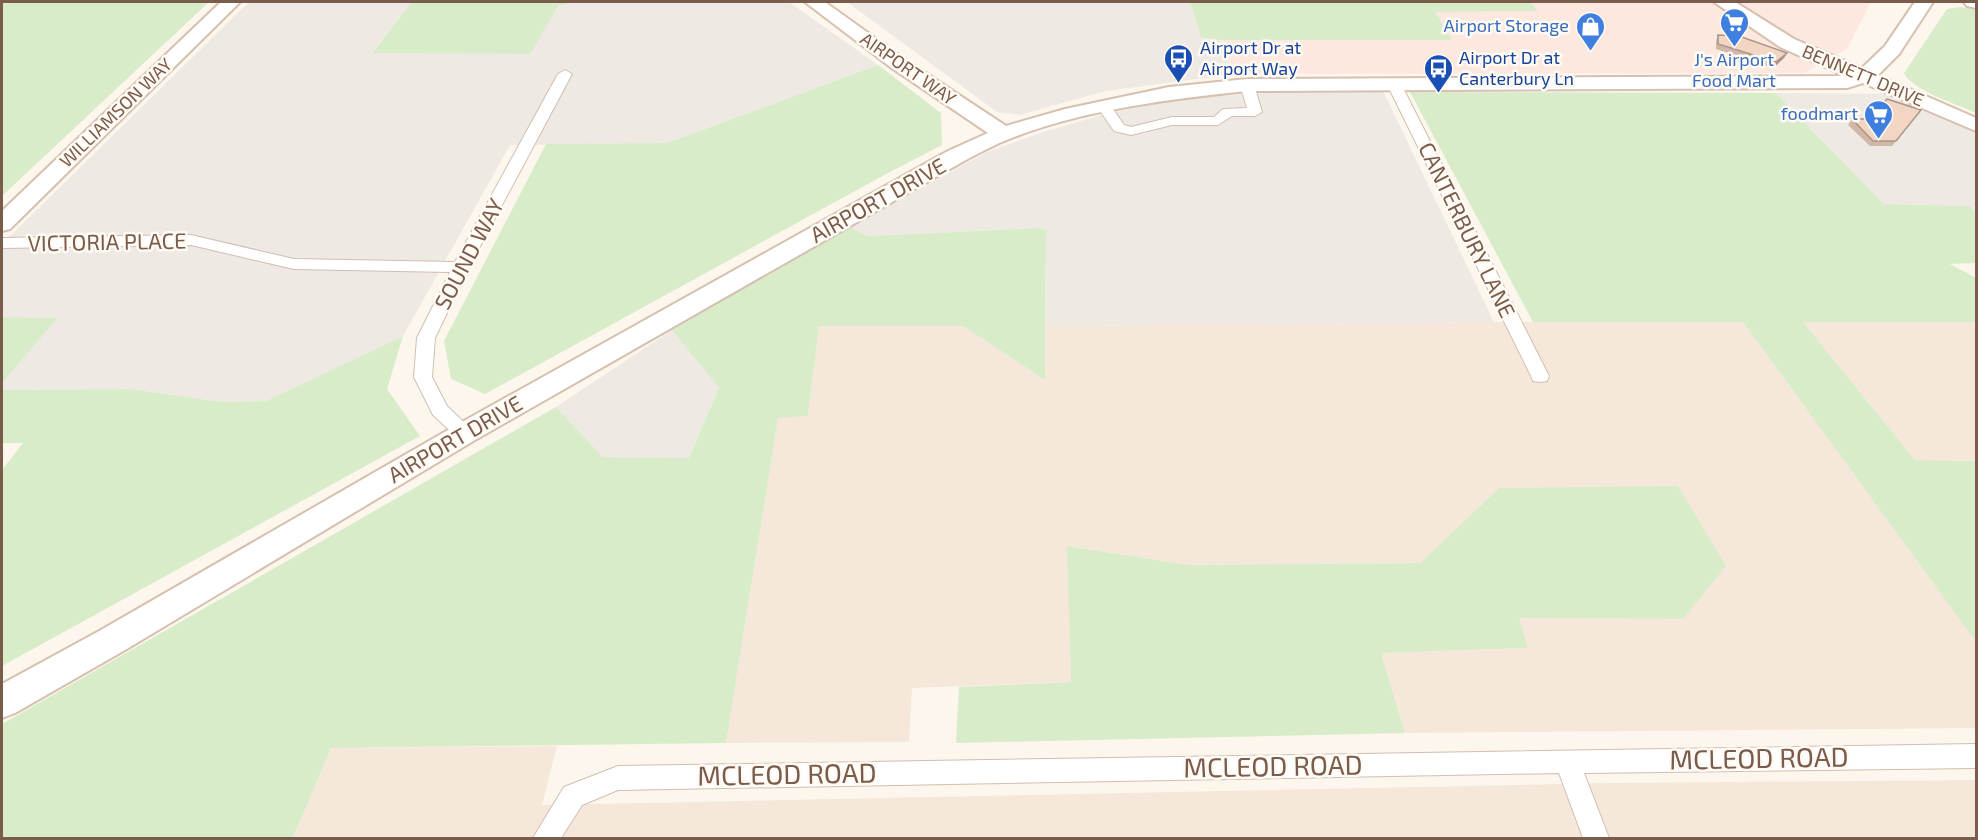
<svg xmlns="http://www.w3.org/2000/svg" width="1978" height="840" font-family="'Exo 2',sans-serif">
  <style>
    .residential { fill: #f5e8da }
    .commercial { fill: #fde8e0 }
    .industrial { fill: #efe9e4 }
    .green { fill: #d8ecc9 }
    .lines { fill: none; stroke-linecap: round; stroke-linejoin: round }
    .street-casing { stroke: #d1beb0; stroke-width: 2 }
    .secondary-casing { stroke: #d6c0b0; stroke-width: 4 }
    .street { fill: #fff; fill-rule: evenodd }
    .secondary { fill: #fff; fill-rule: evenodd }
    .wall { fill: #d1b7a8 }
    .shaded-wall { fill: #aa9588 }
    .building { fill: #f3d5c3; stroke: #aa9588; stroke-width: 1.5 }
    .labels { text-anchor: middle; stroke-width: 5; stroke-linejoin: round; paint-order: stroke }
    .far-shop-label { font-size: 18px; fill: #366cbe; stroke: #fffaf3; text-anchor: end }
    .far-transit-label { font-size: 18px; fill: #164399; stroke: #fffaf3; text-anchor: start }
    .far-street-label { font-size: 18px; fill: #7a5c4d; stroke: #fffaf3 }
    .street-label { font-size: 22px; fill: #7a5c4d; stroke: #fffaf3 }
    .near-street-label { font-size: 27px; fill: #7a5c4d; stroke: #fffaf3 }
  </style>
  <rect width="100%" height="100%" fill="#fdf6ec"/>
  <!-- residential -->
  <path class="residential" d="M1802 321 1976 322V461L1915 460Z
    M1494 322H1743L1976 642V728L1405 733 1381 653 1528 648 1518 618 1683 619 1499 488 1420 563 1190 565 1068 546 1071 682 912 688 909 742 726 743 778 417 808 416 819 326H963L1045 380 1046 326Z
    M557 746 542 805 1612 783 1976 780V838H293L331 748Z"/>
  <!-- commercial -->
  <path class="commercial" d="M1530 2H1871L1847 49 1805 73 1234 74 1219 40H1452L1434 12 1537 10Z"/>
  <!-- industrial -->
  <path class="industrial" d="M249 2H412L372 52 573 2H789L878 65 667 143 510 145 403 336 266 401 222 402 131 389 2 390V383L58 318 2 317V244Z
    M847 2H1190L1201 37 1219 40 1234 74 1106 91 1020 115 997 112Z
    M1302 91H1383L1494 322 1046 326V230L1038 228 868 236 850 227 987 152 1043 132 1125 108 1210 96Z
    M1776 93 1888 94 1908 100 1976 133V213L1969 206 1884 204Z
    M672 330 719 388 689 459 603 457 556 407Z"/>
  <!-- green -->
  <path class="green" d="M2 2H209L2 196Z
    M412 2H573L558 6 530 54 372 53Z
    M1190 2H1530L1538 11 1435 12 1452 40H1219L1201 37Z
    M1961 7 1976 10V113C1959 105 1911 90 1904 73L1947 9Z
    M878 65 941 113 942 145 888 173 485 394 451 379 444 341 546 144 667 143Z
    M1410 92 1776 93 1884 204 1969 206 1976 213V263L1950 264 1976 278V322H1803L1915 460 1976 461V642L1743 322H1533Z
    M850 227 868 236 1038 228 1046 230 1045 380 963 326H819L808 416 778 418 726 743 331 748 293 838H2V724L556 407 603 457 689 458 719 388 672 330Z
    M2 317 58 318 2 383Z
    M403 336 387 389 420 436 2 666V470L23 443H2V390L131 389 222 402 266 401Z
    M1678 486 1726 566 1683 619 1519 618 1528 648 1381 653 1405 733 956 743 959 687 1071 682 1067 546 1190 565 1420 563 1499 488Z"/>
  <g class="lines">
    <defs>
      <path id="street" d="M565 70 572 74 469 267 435 338 432 377 447 406 475 433 472 438 465 440 458 438 433 415 414 377 417 338 450 272 294 269 191 245 2 248V238L191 235 294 259 455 262 558 74Z
        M1394 80 1401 84 1549 376 1547 381 1540 382 1533 381 1531 376 1387 84Z
        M1247 81 1254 85 1262 112 1255 116H1232L1218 125H1172L1131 135 1114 131 1096 105 1098 102H1108L1124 125 1131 127 1172 117H1214L1223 109 1247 108 1240 85Z
        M1976 744V768L1584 773 1609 838H1583L1559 773 618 790 582 805 561 838H533L564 787 618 766Z"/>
      <path id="secondary" d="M221 2H240L10 229 2 231V211Z
        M805 2H825L903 58 1006 126 1065 109 1169 87 1247 79 1845 76 1780 47 1714 2H1735L1794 39 1862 68 1885 46 1915 2H1933L1899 54 1878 75 1976 118V131L1863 83 1847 88 1247 91C1170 99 1081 110 1009 139 994 145 979 153 964 161L475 440 125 650 15 713 2 718V684L101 630 455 426 948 151 988 133 889 66Z
        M1964 2H1976V8L1967 6Z"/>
    </defs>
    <!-- street casing -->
    <use href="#street" class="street-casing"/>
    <!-- secondary casing -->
    <use href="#secondary" class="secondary-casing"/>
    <!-- street -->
    <use href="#street" class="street"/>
    <!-- secondary -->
    <use href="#secondary" class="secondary"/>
  </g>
  <!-- wall -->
  <path class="wall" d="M1718 35 1787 53 1784 58 1773 68 1716 49V41Z
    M1921 110 1892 146H1870L1848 125 1852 119H1869Z"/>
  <!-- shaded-wall -->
  <path class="shaded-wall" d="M1787 53 1784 58 1773 68 1776 62Z"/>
  <!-- building -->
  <path class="building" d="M1718 35 1739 36 1787 53 1776 62 1718 44Z
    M1887 99 1921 110 1896 141H1873L1852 119H1869Z"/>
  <!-- icons -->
  <defs>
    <symbol id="supermarket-pin" viewBox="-11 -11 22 30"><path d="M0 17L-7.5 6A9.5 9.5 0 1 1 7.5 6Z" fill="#3f7fe0" stroke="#fffaf3"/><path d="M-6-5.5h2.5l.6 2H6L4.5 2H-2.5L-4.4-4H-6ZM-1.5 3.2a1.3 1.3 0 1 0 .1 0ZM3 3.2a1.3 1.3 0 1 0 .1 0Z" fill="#fff"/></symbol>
    <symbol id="shop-pin" viewBox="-11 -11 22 30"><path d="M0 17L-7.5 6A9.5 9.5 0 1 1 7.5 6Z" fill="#3f7fe0" stroke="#fffaf3"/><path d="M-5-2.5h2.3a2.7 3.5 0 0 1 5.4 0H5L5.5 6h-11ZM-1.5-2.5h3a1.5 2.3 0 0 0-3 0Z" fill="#fff"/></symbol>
    <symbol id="bus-pin" viewBox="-11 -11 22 30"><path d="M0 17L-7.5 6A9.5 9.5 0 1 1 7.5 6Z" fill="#1a4fb4" stroke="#fffaf3"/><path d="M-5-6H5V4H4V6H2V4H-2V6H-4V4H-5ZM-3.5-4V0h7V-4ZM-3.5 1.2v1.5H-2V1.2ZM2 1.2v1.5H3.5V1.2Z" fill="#fff"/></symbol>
  </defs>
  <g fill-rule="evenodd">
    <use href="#supermarket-pin" x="1718" y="6" width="33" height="45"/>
    <use href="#shop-pin" x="1574" y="10" width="33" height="45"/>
    <use href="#bus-pin" x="1162" y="42" width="33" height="45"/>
    <use href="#bus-pin" x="1422" y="52" width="33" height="45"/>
    <use href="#supermarket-pin" x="1862" y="98" width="33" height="45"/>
  </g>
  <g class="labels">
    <!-- far-shop labels -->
    <g class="far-shop-label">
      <text x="1569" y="32">Airport Storage</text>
      <text x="1734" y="66" text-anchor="middle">J's Airport<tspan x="1734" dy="21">Food Mart</tspan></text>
      <text x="1858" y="120">foodmart</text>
    </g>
    <!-- far-transit labels -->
    <g class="far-transit-label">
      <text x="1200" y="54">Airport Dr at<tspan x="1200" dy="21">Airport Way</tspan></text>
      <text x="1459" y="64">Airport Dr at<tspan x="1459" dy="21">Canterbury Ln</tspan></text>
    </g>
    <!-- far-street labels -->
    <g class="far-street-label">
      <text transform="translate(908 69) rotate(35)" y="6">AIRPORT WAY</text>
      <text transform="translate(1863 76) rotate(23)" y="6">BENNETT DRIVE</text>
      <text transform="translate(116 113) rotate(-44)" y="6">WILLIAMSON WAY</text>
    </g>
    <!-- street labels -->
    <g class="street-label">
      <text transform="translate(878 200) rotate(-29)" y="8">AIRPORT DRIVE</text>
      <text transform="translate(1467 230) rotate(64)" y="8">CANTERBURY LANE</text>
      <text transform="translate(107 242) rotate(-1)" y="8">VICTORIA PLACE</text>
      <text transform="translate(469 254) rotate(-62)" y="8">SOUND WAY</text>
      <text transform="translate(455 439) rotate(-30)" y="8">AIRPORT DRIVE</text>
    </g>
    <!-- near-street labels -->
    <g class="near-street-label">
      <text transform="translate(1759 759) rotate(-1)" y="9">MCLEOD ROAD</text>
      <text transform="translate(1273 767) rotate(-1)" y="9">MCLEOD ROAD</text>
      <text transform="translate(787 775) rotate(-1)" y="9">MCLEOD ROAD</text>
    </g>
  </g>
  <!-- border -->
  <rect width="1978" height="840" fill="none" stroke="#7a5c4d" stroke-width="6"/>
</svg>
